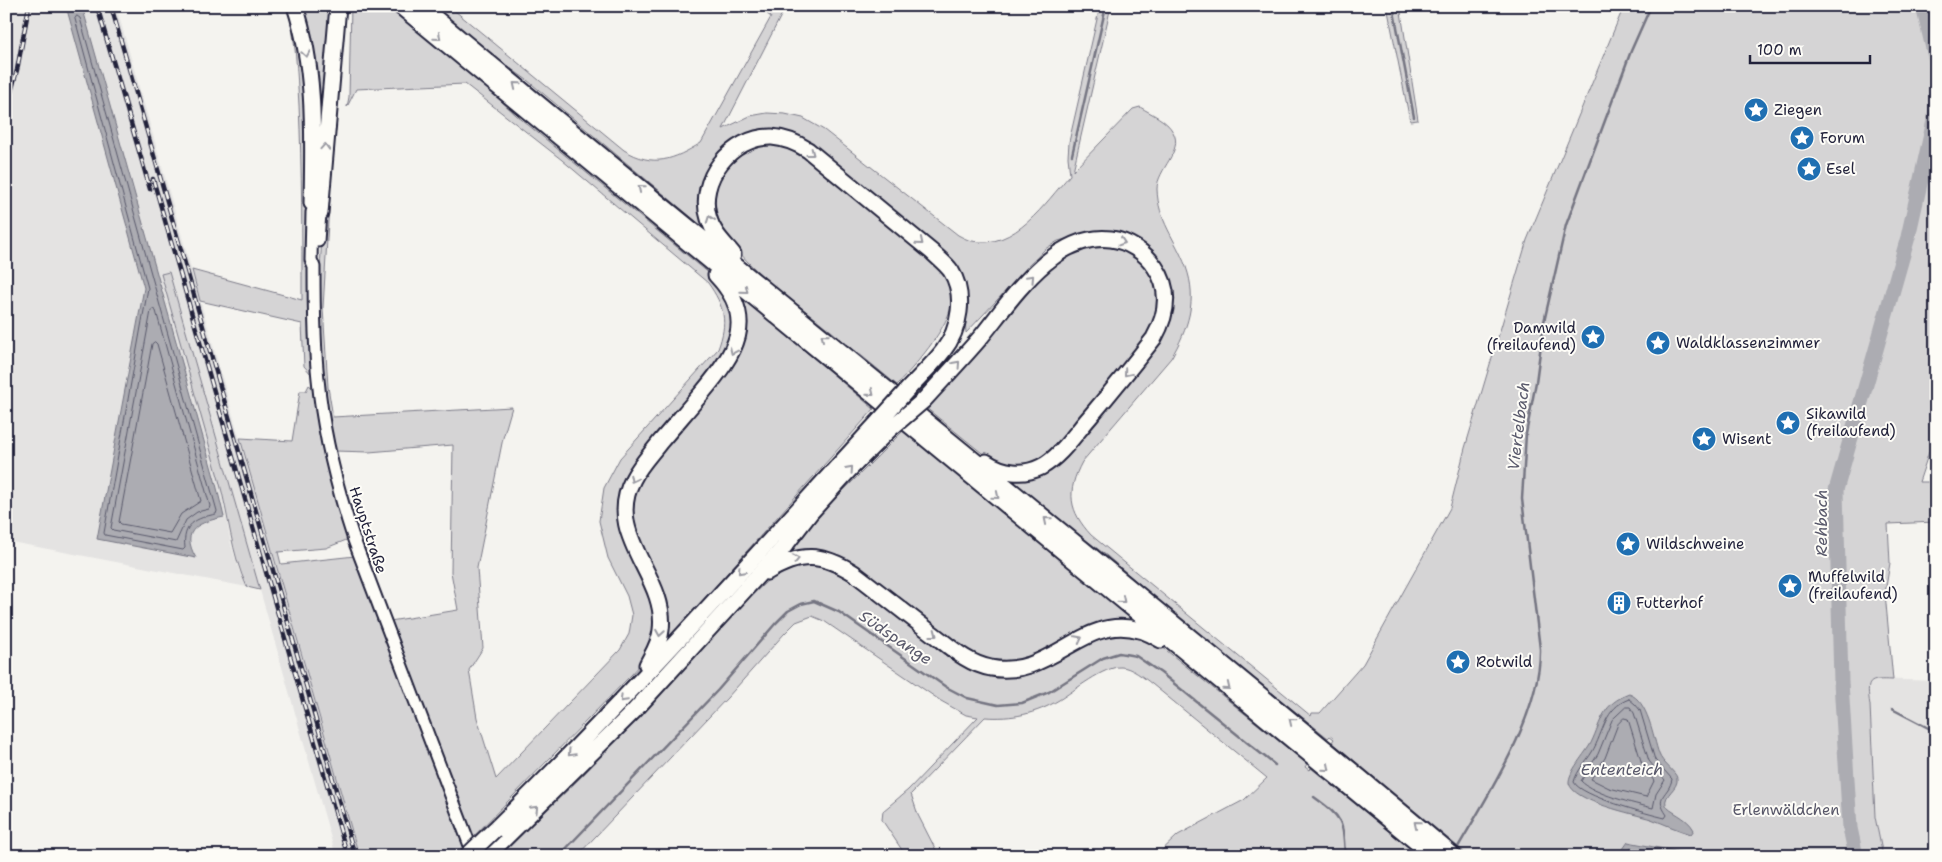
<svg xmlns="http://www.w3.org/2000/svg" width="1942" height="862" font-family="'Shantell Sans',sans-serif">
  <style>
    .built { fill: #e4e3e2 }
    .green { fill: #d5d4d5; stroke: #7c7b88 }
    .water { fill: #acacb2; stroke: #757582 }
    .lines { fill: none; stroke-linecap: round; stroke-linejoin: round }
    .shore { stroke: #59596b; stroke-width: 1 }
    .stream { stroke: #757582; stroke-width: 2.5 }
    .river { stroke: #acacb2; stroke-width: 15 }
    .secondary-casing { stroke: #22223b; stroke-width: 15 }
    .highway-casing { stroke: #22223b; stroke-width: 19 }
    .secondary { stroke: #fdfcf7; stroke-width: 11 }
    .highway { stroke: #fdfcf7; stroke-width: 15 }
    .rail-casing { stroke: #22223b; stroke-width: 4.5 }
    .rail { stroke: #fdfcf7; stroke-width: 2.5; stroke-dasharray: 8; stroke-linecap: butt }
    .highway-bridge-casing { stroke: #22223b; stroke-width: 19; stroke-linecap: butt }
    .highway-bridge { stroke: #fdfcf7; stroke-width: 15 }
    .oneway { stroke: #9a9aa2 }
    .labels { text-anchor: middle; stroke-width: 4; stroke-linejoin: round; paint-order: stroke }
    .poi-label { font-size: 15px; fill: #22223b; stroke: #fdfcf7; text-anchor: start }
    .street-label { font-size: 15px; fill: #22223b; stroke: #fdfcf7 }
    .park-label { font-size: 15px; fill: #585769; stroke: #fdfcf7 }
    .water-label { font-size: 16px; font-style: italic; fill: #59596b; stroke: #fdfcf7 }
  </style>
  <rect width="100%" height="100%" fill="#f4f3ef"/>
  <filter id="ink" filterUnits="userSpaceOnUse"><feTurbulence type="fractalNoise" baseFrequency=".02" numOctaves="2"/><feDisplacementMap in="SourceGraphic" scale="10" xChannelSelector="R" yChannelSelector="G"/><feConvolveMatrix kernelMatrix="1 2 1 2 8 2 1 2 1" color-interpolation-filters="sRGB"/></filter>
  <g filter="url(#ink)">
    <!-- built -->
    <path class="built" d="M6 6H116L359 856H336L169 272 161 274 220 482 231 544 239 570 247 587 6 541Z
      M1875 679 1936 681V856H1883L1875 817 1870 705 1868 690 1870 682Z"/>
    <!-- green -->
    <path class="green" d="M287 6H292L306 76 308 300 312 375 304 366 302 324 200 301 192 270 302 300C302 235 302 170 299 105 297 72 296 38 287 6Z
      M303 6H334L320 149 319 107 314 49Z
      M351 6H390L468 70 516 115 710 274 719 282 734 315 730 350 625 482 640 574 656 615 653 644 644 661 631 675 473 837 390 621 458 610 451 572 453 445 369 452 335 451C326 406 320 361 319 315 318 278 322 241 325 204L329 205 323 308 328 387 333 417 512 407 503 438 477 568 483 648 469 670 477 718 496 779 620 650 629 634 632 615 627 596 608 558 599 521 604 488 620 458 718 349C728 322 725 307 708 283L562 160 465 84 356 89 347 107 349 97Z
      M430 6H449L624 150C654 168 673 160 701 143L771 17 757 6H786L723 129 750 116 767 113 785 114 803 118 824 130 958 235C962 237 967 240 972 241 1015 250 1045 203 1070 175L1068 157 1069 142 1100 6H1111L1073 171 1133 109 1140 107C1151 114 1167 120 1173 132 1184 151 1157 169 1157 189 1158 221 1175 238 1186 267 1198 300 1188 329 1171 358L1082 462C1066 492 1069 511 1091 535L1311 716 1312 713H1320L1363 664 1450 508 1465 448 1527 240 1624 6H1936V431L1919 482H1936V522L1888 524 1890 563 1885 593 1893 680C1868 679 1866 680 1870 705L1875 817 1883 856H1469L1332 742 1334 739 1330 736 1328 738 1172 612 1107 556 1004 477 1028 476 1158 344C1161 339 1165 333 1168 327 1179 299 1167 265 1145 246L1074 237 1058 241 1045 249 966 333 963 290 959 278 776 134 712 169 709 232 527 80 473 42Z
      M1387 6H1400L1418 120 1410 121Z
      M766 145C784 145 796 150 811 159L937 265C943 273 951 282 952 292 957 320 915 365 897 385 868 361 840 338 811 315 779 290 735 259 719 220 713 204 714 187 723 173 733 157 748 149 766 145Z
      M1111 244 1140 256 1155 275 1161 307 1149 337 1070 431 1051 450 1038 461 1020 465 999 462 982 453 925 407 1039 280 1059 261 1076 249Z
      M169 272 260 590 247 587C231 553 229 516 219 480 200 411 180 343 161 274Z
      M735 292 874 409 661 647 630 507 639 479 729 368 741 349 744 336Z
      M309 385 314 389 349 539 326 548 278 552 281 564 355 556 466 844 453 856H359L240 438 292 441 300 391H306Z
      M903 431 1143 626 1010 665 976 658 843 563 779 560 830 504Z
      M796 564 835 567 997 675 1071 650 1116 632 1135 634 1156 642 1307 764 1305 767 1309 770 1311 768 1419 856H1156L1178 835 1244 800 1267 778 1152 684C1144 678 1131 667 1121 667 1104 666 1074 691 1059 700 1036 714 1012 719 985 717L911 794 918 815 939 856H906L882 820 883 811 908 790 978 717 966 715 941 701 824 621 812 616 796 622 784 634 727 698 577 856H500L583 775 750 597 778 571Z"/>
    <!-- water -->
    <path class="water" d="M66 6H82L216 484 224 517C200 522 179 529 196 558L97 539 144 288Z
      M1629 694C1648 700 1653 737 1659 754 1662 763 1676 772 1677 778 1679 789 1663 794 1666 805 1668 812 1687 816 1694 830L1691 834C1677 830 1665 824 1651 819 1635 814 1573 802 1569 783 1568 772 1586 753 1591 743 1602 720 1602 704 1629 694Z
      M1628 842 1685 853V856H1618Z"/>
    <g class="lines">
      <!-- shore -->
      <path class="shore" d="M77 16 80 18 217 511 216 514C196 518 182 524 185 548L183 550 105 535 104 533 148 288 75 19Z
        M153 309 156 311 210 506 209 509 197 512 186 520 176 542 113 530 111 528 151 311Z
        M155 342 157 344 201 501 181 514 170 533 121 524 119 522 152 344Z
        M1629 699 1635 704 1640 710 1655 760 1672 779C1669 796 1653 795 1667 815L1665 818C1648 814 1580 796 1574 782 1577 770 1586 762 1592 752 1604 732 1604 708 1629 699Z
        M1626 707H1630L1634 713 1649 761 1665 780 1656 794 1653 808C1635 804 1593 794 1581 781L1598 754 1612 720Z
        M1624 718 1628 719 1642 764 1654 781 1646 797 1609 788 1591 779 1605 758 1618 724Z
        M1624 856 1631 848 1672 856"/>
      <!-- stream -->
      <path class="stream" d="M1393 6 1414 117
        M1072 155 1106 6
        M1841 682 1847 685
        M1892 709 1936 732
        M1314 797C1343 818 1343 820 1345 856
        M1458 847C1490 792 1541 713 1540 649L1522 499 1526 434 1536 382 1544 322 1566 225 1631 51 1651 6
        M559 856 718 690 775 624 788 611 801 604 814 601 839 612 946 687 967 698 998 705 1022 703 1049 692 1103 658 1119 653 1136 656 1161 673 1275 765"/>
      <!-- river -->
      <path class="river" d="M1923 6 1936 61
        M1856 856 1850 828 1841 682 1836 490 1908 237 1936 112"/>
      <defs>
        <path id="secondary" d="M312 212 311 260 314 267C314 304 314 342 318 379 323 434 337 488 354 540L474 856
          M318 241 320 213"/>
        <path id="highway" d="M295 6C316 69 313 138 312 203
          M400 6 1433 856
          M421 6C763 292 1113 569 1454 856
          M320 213 338 6
          M733 254C724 243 713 233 709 219 696 180 732 136 772 137 786 138 797 143 808 150L932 252C938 258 946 264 951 271 966 295 960 329 943 351 933 364 921 375 909 388
          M924 400C943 379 962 359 980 338 1012 299 1054 232 1111 239 1128 241 1145 252 1155 267 1171 290 1167 315 1154 338 1133 365 1111 392 1089 418 1075 434 1060 457 1041 467 1023 476 1003 473 986 462
          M767 572C800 552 822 553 854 573 879 592 904 612 929 631 948 645 967 664 991 668 1057 681 1091 596 1161 640
          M647 665C653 653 660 643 661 630 668 576 603 536 633 479 640 465 651 454 660 442 674 426 688 409 702 393 735 353 759 320 716 275
          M494 830C628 699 753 558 880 420
          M487 856 633 712 784 547 811 512 851 468 890 429"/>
      </defs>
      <!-- secondary casing -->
      <use href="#secondary" class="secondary-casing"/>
      <!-- highway casing -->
      <use href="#highway" class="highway-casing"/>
      <!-- secondary -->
      <use href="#secondary" class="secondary"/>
      <!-- highway -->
      <use href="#highway" class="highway"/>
      <defs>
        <path id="rail" d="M97 6 150 189
          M111 6 355 856
          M6 111 17 70 29 6
          M153 179 345 847"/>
      </defs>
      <!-- rail casing -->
      <use href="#rail" class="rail-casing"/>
      <!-- rail -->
      <use href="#rail" class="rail"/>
      <defs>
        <path id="highway-bridge" d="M880 420 909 388
          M890 429 924 400
          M467 856 494 830"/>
      </defs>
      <!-- highway-bridge casing -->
      <use href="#highway-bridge" class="highway-bridge-casing"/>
      <!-- highway-bridge -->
      <use href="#highway-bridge" class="highway-bridge"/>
    </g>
    <!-- one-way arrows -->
    <defs><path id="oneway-chevron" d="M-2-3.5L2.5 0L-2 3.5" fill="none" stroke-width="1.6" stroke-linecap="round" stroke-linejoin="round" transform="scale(1.25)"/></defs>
    <g class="oneway">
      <use href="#oneway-chevron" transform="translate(438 37) rotate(40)"/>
      <use href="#oneway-chevron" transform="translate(306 54) rotate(81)"/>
      <use href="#oneway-chevron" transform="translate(516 85) rotate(-141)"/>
      <use href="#oneway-chevron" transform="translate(325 147) rotate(-86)"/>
      <use href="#oneway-chevron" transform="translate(811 153) rotate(37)"/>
      <use href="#oneway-chevron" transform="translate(641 188) rotate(-140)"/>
      <use href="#oneway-chevron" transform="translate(710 219) rotate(-110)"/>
      <use href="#oneway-chevron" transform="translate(920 242) rotate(40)"/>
      <use href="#oneway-chevron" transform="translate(1122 242) rotate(18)"/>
      <use href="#oneway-chevron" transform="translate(1031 278) rotate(-47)"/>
      <use href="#oneway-chevron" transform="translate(745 290) rotate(39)"/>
      <use href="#oneway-chevron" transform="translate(824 337) rotate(-141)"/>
      <use href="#oneway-chevron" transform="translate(733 351) rotate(115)"/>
      <use href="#oneway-chevron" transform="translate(957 364) rotate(-48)"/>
      <use href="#oneway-chevron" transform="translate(1127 373) rotate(130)"/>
      <use href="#oneway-chevron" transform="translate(871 393) rotate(39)"/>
      <use href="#oneway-chevron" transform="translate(850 469) rotate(-48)"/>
      <use href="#oneway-chevron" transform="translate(633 479) rotate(117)"/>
      <use href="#oneway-chevron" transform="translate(996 496) rotate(39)"/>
      <use href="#oneway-chevron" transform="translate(1047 520) rotate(-140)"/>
      <use href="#oneway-chevron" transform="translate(796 559) rotate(-12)"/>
      <use href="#oneway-chevron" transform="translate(741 571) rotate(132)"/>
      <use href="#oneway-chevron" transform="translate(1122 600) rotate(40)"/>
      <use href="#oneway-chevron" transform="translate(660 633) rotate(99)"/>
      <use href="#oneway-chevron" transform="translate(934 634) rotate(37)"/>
      <use href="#oneway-chevron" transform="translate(1079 639) rotate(-27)"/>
      <use href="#oneway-chevron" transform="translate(1227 687) rotate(39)"/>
      <use href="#oneway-chevron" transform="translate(623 699) rotate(134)"/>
      <use href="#oneway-chevron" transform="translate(1292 721) rotate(-141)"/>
      <use href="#oneway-chevron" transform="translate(571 753) rotate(134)"/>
      <use href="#oneway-chevron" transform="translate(1327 768) rotate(40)"/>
      <use href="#oneway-chevron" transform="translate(535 809) rotate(-45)"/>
      <use href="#oneway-chevron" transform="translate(1417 824) rotate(-140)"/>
    </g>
  </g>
  <!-- icons -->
  <defs>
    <symbol id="sight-disc" viewBox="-11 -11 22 22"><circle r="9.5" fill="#1f6fb2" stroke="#fdfcf7"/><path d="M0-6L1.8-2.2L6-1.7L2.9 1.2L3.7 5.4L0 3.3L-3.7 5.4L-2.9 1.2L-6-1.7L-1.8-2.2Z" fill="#fff"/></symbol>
    <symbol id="building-disc" viewBox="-11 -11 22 22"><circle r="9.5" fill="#1f6fb2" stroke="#fdfcf7"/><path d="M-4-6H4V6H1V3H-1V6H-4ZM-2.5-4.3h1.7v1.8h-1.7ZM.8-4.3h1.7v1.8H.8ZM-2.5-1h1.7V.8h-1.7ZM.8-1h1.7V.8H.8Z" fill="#fff"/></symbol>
  </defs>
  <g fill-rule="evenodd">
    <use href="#sight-disc" x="1742" y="96" width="28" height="28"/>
    <use href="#sight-disc" x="1788" y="124" width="28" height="28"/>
    <use href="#sight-disc" x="1795" y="155" width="28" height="28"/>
    <use href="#sight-disc" x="1579" y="323" width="28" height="28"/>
    <use href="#sight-disc" x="1644" y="329" width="28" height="28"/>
    <use href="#sight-disc" x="1774" y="409" width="28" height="28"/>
    <use href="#sight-disc" x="1690" y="425" width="28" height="28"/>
    <use href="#sight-disc" x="1614" y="530" width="28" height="28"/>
    <use href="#sight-disc" x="1776" y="572" width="28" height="28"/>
    <use href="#building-disc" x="1605" y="589" width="28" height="28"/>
    <use href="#sight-disc" x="1444" y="648" width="28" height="28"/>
  </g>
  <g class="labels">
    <!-- poi labels -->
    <g class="poi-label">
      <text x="1774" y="115">Ziegen</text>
      <text x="1820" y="143">Forum</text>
      <text x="1826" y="174">Esel</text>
      <text x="1576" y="333" text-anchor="end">Damwild<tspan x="1576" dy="17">(freilaufend)</tspan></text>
      <text x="1676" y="348">Waldklassenzimmer</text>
      <text x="1806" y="419">Sikawild<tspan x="1806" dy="17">(freilaufend)</tspan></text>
      <text x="1722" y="444">Wisent</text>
      <text x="1646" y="549">Wildschweine</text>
      <text x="1808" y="582">Muffelwild<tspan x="1808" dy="17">(freilaufend)</tspan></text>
      <text x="1636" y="608">Futterhof</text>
      <text x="1476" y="667">Rotwild</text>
    </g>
    <!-- street labels -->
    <g class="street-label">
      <text transform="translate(368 530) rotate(72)" y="5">Hauptstraße</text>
    </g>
    <!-- park labels -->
    <g class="park-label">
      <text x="1786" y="815">Erlenwäldchen</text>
    </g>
    <!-- water labels -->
    <g class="water-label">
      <text transform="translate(1518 426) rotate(-83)" y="6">Viertelbach</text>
      <text transform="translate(1821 523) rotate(-90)" y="6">Rehbach</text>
      <text transform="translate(896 637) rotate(34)" y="6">Südspange</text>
      <text x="1622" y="775">Ententeich</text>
    </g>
  </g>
  <!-- margin -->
  <rect width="1942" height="862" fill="none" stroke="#fdfcf7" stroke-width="25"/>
  <rect x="12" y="12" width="1917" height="837" fill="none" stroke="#22223b" stroke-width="2" filter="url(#ink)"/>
  <!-- scale -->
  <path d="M1750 55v8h120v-8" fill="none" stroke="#22223b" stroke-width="2.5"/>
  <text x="1757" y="55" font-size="15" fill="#22223b" stroke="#fdfcf7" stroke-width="4" paint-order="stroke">100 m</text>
</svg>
